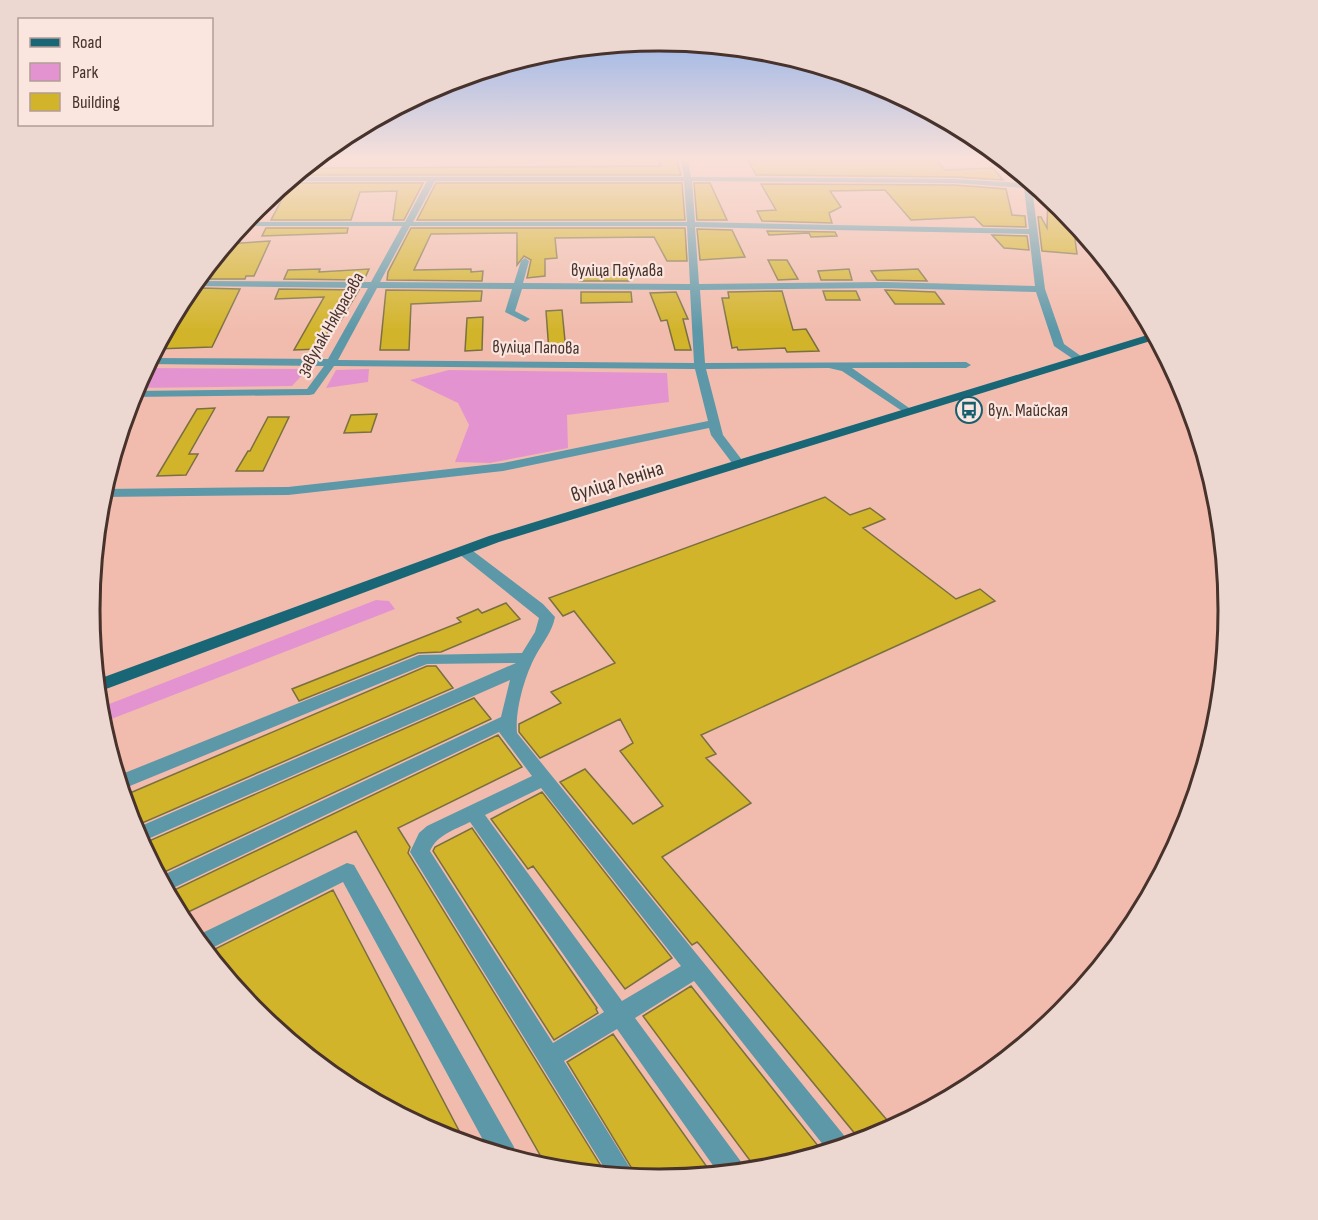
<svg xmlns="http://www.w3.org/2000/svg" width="1318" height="1220" font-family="'Sofia Sans Condensed',sans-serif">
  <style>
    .green { fill: #e394d0 }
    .building { fill: #d2b42a; stroke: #7a6f41; stroke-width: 1.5 }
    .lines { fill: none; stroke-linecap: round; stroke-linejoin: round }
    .minor { fill: #5c98a8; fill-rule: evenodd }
    .major { fill: #196677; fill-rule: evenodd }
    .labels { text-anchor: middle; stroke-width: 4.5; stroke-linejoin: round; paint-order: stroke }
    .far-street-label { font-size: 18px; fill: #47322c; stroke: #fbe5df }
    .far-poi-label { font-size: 18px; fill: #47322c; stroke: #fbe5df; text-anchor: start }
    .street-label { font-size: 21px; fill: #47322c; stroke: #fbe5df }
    .rim { fill: none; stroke: #47322c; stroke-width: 3 }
  </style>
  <rect width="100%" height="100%" fill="#f1bcad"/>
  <!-- green -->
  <path class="green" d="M146 368 308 369 292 386 135 388Z
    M369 369 368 382 326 388 336 370Z
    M449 370 667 373 669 402 567 415 568 448 490 463 455 462 469 425 458 403 410 380Z
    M376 600 389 601 395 609 101 723 99 708Z"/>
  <!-- building -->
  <path class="building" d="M658 160H677L681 175H296L303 169 334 168 661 166Z
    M748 160H936L945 170 993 168 1003 180 955 177 756 175Z
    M287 182 289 183H423L404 220H393L397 191 360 192 351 220H271L282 199 265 200Z
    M436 183H682L685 220H417Z
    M694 183H710L727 220H697Z
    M761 184 955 185 1006 189 1012 215 1025 216 1026 227 983 226 974 217 911 220 885 190 830 191 841 207 829 213 832 223 762 221 757 211 776 210Z
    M1048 196 1062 208 1088 240 1075 239 1077 254 1042 251 1038 217H1041L1047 228Z
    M266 228H348L347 233 262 236Z
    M411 228H685L687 261H667L654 237 555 238 557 258 545 259V276L527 278 531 260 524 256 517 265V233L431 234 414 270 471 269V272L483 271 482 281 387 280 388 272Z
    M697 229 732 230 745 257 700 260Z
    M767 231 835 232 837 236 811 237 809 233 769 235Z
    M992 235 1027 236 1029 250 1004 248Z
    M270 241 254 276H246L245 279H206L226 244Z
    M768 260H787L798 279 778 280Z
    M320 269 319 272 369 269 364 280 284 279 288 270Z
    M628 269 629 281H580V270Z
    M849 269 852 280H821L818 271Z
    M918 269 927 281 877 280 871 271Z
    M201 288 240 289 212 347 156 349 186 293H198Z
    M279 289 359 290 341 320H334L319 349 294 350 324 297 275 299Z
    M386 290 482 291 481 301 411 304 409 350H380Z
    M885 290 935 292 944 304H895Z
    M782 291 793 330 806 329 819 351 787 352 785 348 738 350 737 347 732 348 722 298H729L728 292Z
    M823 291H856L860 300H826Z
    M581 292H631L632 302 581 303Z
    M676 292 688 319H683L691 350H675L667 320 661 321 650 293Z
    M562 310 566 351 549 352 546 311Z
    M483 317 482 350 465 351 467 318Z
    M215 408 189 454H198L186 475 157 476 197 409Z
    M377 414 371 432 344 433 351 415Z
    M268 417H289L263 471H236L248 451H250Z
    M825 497 850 515 870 508 885 519 863 528 956 599 980 589 995 601 701 735 716 754 706 758 751 803 662 857 893 1127 861 1141 700 945 697 942 692 945 560 782 585 769 633 824 663 806 620 751 633 743 620 719 540 758 519 732V724L561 703 551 692 615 663 574 611 563 616 549 598Z
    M506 603 520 619 441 652 418 653 299 701 292 689 461 622 457 618 478 609 482 613Z
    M427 666H436L453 688 133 827 123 796Z
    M474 698 491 719 158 875 142 844Z
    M498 735 522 767 398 828 410 847 408 853 606 1174 548 1169 356 831 180 916 168 893Z
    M542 792 672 958 625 989 533 866 528 869 491 819Z
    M472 828 597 1008 596 1009 598 1013 554 1040 433 851 435 847Z
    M333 890 466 1144 441 1136 342 1083 256 1012 207 953Z
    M691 986 823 1152 770 1169 757 1170 643 1016Z
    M613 1034 712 1174 659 1179 637 1177 567 1062Z"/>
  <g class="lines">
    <!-- minor -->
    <path class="minor" d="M681 160H688L691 177 955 179 1024 183 1025 177 1038 188H1032L1045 289 1064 344 1085 359 1080 362 1076 361 1054 346 1036 292 884 288 700 290 705 363 966 362 971 365 966 368H852L912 410 914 412 908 415 842 371 829 368 706 369 723 435 745 464 739 468 735 467 711 435 709 428 503 471 288 495 101 497 103 489 288 487 503 463 708 421 695 369 334 366 314 394 310 395 131 397 134 391 307 389 324 366 148 364 151 358 328 359 368 288 192 286 196 281 371 282 402 226H241L245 222H405L427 181H289L294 177H684ZM435 181H684L687 222H413ZM692 181 955 183 1024 188 1029 229 695 222ZM410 226H687L690 284 523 283 529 261 525 258 521 261 514 283 380 282ZM695 227 1029 234 1035 286 884 282 699 284ZM377 288 512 289 505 312 525 322 530 319 515 311 522 289 690 290 694 363 338 360Z
      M464 547 469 548 543 604 555 617C552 632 543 642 536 655 525 675 515 709 517 733L851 1144 828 1151 694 981 635 1018 742 1163 745 1171 719 1174 617 1029 564 1061 635 1176 608 1174 410 852 419 833 427 826 532 776 499 732 167 891 159 877 501 717 510 680 141 842 134 829 516 663 427 664 125 788 121 789 117 776 419 655 522 653 535 632 539 618 459 554 457 551ZM541 788 681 966 622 1001 485 815ZM470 822 604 1012 553 1043 430 851C437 835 454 830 470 822Z
      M347 863 354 865 514 1147 516 1159 489 1151 343 882 206 951 194 937Z"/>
    <!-- major -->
    <path class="major" d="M1154 333 1157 339 499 542 98 692 96 680 489 536Z"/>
  </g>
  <!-- sky -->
  <linearGradient id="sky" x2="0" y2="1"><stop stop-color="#85abeb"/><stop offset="0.48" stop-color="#f9e1da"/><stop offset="1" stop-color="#f9e1da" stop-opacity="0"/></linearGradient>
  <rect width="1318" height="331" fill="url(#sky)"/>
  <!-- icons -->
  <defs>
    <symbol id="bus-ring" viewBox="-11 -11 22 22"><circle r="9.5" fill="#fbe5df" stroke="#175f6f" stroke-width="1.5"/><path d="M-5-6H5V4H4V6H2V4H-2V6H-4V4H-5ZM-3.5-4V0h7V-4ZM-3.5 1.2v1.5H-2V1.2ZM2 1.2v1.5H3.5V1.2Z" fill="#175f6f"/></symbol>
  </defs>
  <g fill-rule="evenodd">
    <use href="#bus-ring" x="954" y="395" width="30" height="30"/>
  </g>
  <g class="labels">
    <!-- far-street labels -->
    <g class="far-street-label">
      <text x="617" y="276">вуліца Паўлава</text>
      <text transform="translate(330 324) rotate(-60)" y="6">завулак Някрасава</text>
      <text transform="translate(536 347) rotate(1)" y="6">вуліца Папова</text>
    </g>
    <!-- far-poi labels -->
    <g class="far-poi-label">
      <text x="988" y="416">вул. Майская</text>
    </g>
    <!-- street labels -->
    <g class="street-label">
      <text transform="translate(617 481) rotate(-17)" y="7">вуліца Леніна</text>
    </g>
  </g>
  <!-- crop -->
  <path d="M0 0H1318V1220H0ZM100 610a559 559 0 1 1 1118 0a559 559 0 1 1-1118 0Z" fill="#edd7d1" fill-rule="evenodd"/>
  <path class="rim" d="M100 610a559 559 0 1 1 1118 0a559 559 0 1 1-1118 0Z"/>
  <!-- legend -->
  <rect x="18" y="18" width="195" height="108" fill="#fbe5df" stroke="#b39d97" stroke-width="1.5"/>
  <rect x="30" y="38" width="30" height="9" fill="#196677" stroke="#b39d97" stroke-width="1.5"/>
  <text x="72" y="48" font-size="18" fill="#47322c">Road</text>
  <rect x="30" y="63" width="30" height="18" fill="#e394d0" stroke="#b39d97" stroke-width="1.5"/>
  <text x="72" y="78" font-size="18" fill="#47322c">Park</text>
  <rect x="30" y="93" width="30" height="18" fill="#d2b42a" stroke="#b39d97" stroke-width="1.5"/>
  <text x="72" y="108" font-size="18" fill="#47322c">Building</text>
</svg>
